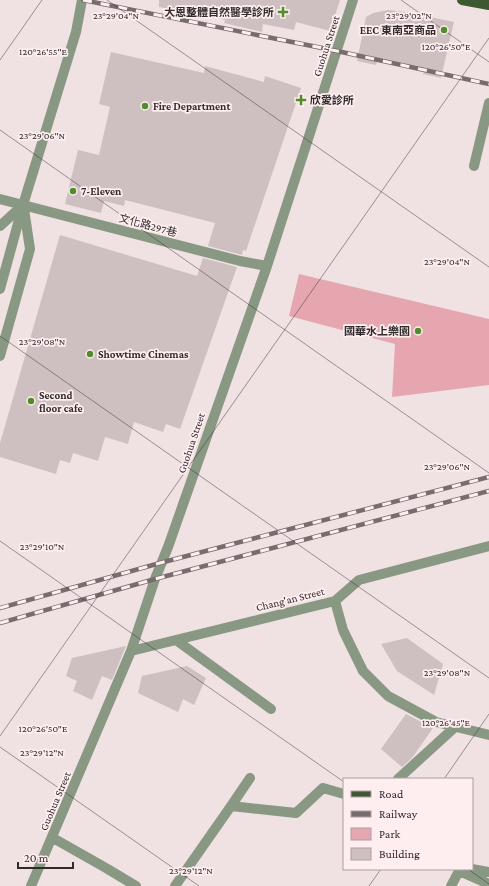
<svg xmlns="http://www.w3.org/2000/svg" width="489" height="886" font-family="'Crimson Pro','Noto Sans TC',serif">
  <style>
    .green { fill: #e5a6af }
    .building { fill: #cebfc1 }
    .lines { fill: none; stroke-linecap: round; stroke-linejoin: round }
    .minor { stroke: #899882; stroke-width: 10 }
    .major { stroke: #3e5831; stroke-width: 10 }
    .rail-casing { stroke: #776d6f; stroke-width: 4.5 }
    .rail { stroke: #feeef0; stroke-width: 3; stroke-dasharray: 9; stroke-linecap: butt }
    .ticks { fill: none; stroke: #312b2c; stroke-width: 1; stroke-opacity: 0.45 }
    .poi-dot { fill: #518d2c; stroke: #feeef0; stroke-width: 1.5 }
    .labels { text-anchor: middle; stroke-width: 3.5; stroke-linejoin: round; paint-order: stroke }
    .poi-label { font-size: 11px; font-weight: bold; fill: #312b2c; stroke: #feeef0; text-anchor: start }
    .street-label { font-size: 11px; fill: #312b2c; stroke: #feeef0 }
    .ticks-label { font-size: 10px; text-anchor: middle; fill: #312b2c; stroke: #feeef0; stroke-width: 3.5; stroke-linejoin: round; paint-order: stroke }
  </style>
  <rect width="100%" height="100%" fill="#f0e1e3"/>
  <!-- green -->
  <path class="green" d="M299 274 489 319V385L392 397 395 344 289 316Z"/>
  <!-- building -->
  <path class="building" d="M159 0H340L330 31 296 22 294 30 263 24 262 32 224 23 225 20 159 7Z
    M388 10 406 12 454 22 441 78 423 74 424 71 402 66 378 58 376 65 357 61 366 17 373 13Z
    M111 52 204 73 205 66 264 82 265 76 301 88 246 251 243 250 242 255 208 246 215 223 125 200 124 206 104 201 101 213 65 204 78 150 99 155 110 107 99 104Z
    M60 235 197 276 203 258 237 267 180 429 166 424 163 432 134 422 128 444 105 437 98 461 73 453 70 463 60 460 56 474 0 457V443Z
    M407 638 443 664 434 695 397 671 381 644Z
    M126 646 112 680 102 676 92 700 73 691 77 681 66 676 72 658Z
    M187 666 206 678 194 705 183 699 178 712 138 693 142 676Z
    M406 714 433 728 412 758 402 767 381 749Z"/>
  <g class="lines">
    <!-- minor -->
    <path class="minor" d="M474 166 489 103
      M0 199 240 261 267 266
      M0 226 23 205
      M0 289 23 205 76 32 82 0
      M0 356 30 249 24 209
      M335 601 359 580 489 546
      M176 640 271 709
      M131 651 335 601 343 630 363 671 388 696 436 722 489 735
      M398 779 455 727
      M231 806 250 778
      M53 838 106 868 136 886
      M472 869 489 872
      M459 871 489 884
      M31 886 131 651 155 579 168 547 267 266 353 0
      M175 886 231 806 296 813 323 788 344 794
      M451 886 459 871 464 870"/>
    <!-- major -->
    <path class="major" d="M462 0 489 5"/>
    <defs>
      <path id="rail" d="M83 0 337 51 489 84
        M0 608 160 563 489 477
        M0 623 155 579 489 491"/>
    </defs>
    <!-- rail casing -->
    <use href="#rail" class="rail-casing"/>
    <!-- rail -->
    <use href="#rail" class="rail"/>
  </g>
  <!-- ticks -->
  <path class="ticks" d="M107 0 489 267M401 0 489 62M0 60 42 0M0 130 489 473M0 336 489 678M0 541 344 782M0 736 489 38M0 747 199 886M444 779 489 714M468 869 489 884M369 886 381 869"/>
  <!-- markers -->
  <g class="poi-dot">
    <path d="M281 6h4v4h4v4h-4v4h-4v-4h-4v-4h4z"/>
    <circle cx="444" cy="30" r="4"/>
    <path d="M299 94h4v4h4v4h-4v4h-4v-4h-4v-4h4z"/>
    <circle cx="145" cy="106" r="4"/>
    <circle cx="73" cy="191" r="4"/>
    <circle cx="418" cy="331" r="4"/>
    <circle cx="90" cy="354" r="4"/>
    <circle cx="31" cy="401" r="4"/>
  </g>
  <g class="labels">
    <!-- poi labels -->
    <g class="poi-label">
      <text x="274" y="16" text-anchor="end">大恩整體自然醫學診所</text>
      <text x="436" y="34" text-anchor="end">EEC 東南亞商品</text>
      <text x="310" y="104">欣愛診所</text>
      <text x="153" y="110">Fire Department</text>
      <text x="81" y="195">7-Eleven</text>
      <text x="410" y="335" text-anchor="end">國華水上樂園</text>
      <text x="98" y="358">Showtime Cinemas</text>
      <text x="39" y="399">Second<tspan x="39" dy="13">floor cafe</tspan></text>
    </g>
    <!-- street labels -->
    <g class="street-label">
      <text transform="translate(326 46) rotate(-72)" y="4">Guohua Street</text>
      <text transform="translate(148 225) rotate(15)" y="4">文化路297巷</text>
      <text transform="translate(191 443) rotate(-71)" y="4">Guohua Street</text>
      <text transform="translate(290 599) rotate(-14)" y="4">Chang'an Street</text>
      <text transform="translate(55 801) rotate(-67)" y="4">Guohua Street</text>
    </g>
  </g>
  <g class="ticks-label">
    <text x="116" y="19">23°29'04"N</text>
    <text x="409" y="19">23°29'02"N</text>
    <text x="446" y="50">120°26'50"E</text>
    <text x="43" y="55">120°26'55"E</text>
    <text x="42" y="139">23°29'06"N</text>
    <text x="447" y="265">23°29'04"N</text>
    <text x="42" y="345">23°29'08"N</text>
    <text x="447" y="470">23°29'06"N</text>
    <text x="42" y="550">23°29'10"N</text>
    <text x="447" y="676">23°29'08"N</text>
    <text x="446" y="726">120°26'45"E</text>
    <text x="43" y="732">120°26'50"E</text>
    <text x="42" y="756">23°29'12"N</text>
    <text x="191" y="874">23°29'12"N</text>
  </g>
  <!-- legend -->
  <rect x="343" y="778" width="130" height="92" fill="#feeef0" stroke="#aca0a2"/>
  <rect x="351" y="791" width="20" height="6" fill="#3e5831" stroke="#aca0a2"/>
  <text x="379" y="798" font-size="12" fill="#312b2c">Road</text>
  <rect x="351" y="811" width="20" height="6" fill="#776d6f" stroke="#aca0a2"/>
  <text x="379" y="818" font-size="12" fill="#312b2c">Railway</text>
  <rect x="351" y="828" width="20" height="12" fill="#e5a6af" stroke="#aca0a2"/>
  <text x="379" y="838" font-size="12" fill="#312b2c">Park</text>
  <rect x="351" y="848" width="20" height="12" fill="#cebfc1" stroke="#aca0a2"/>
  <text x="379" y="858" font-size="12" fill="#312b2c">Building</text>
  <!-- scale -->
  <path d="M18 862v6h55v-6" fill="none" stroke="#312b2c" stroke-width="2"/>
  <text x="24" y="862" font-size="12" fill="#312b2c" stroke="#feeef0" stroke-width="3" paint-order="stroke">20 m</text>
</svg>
